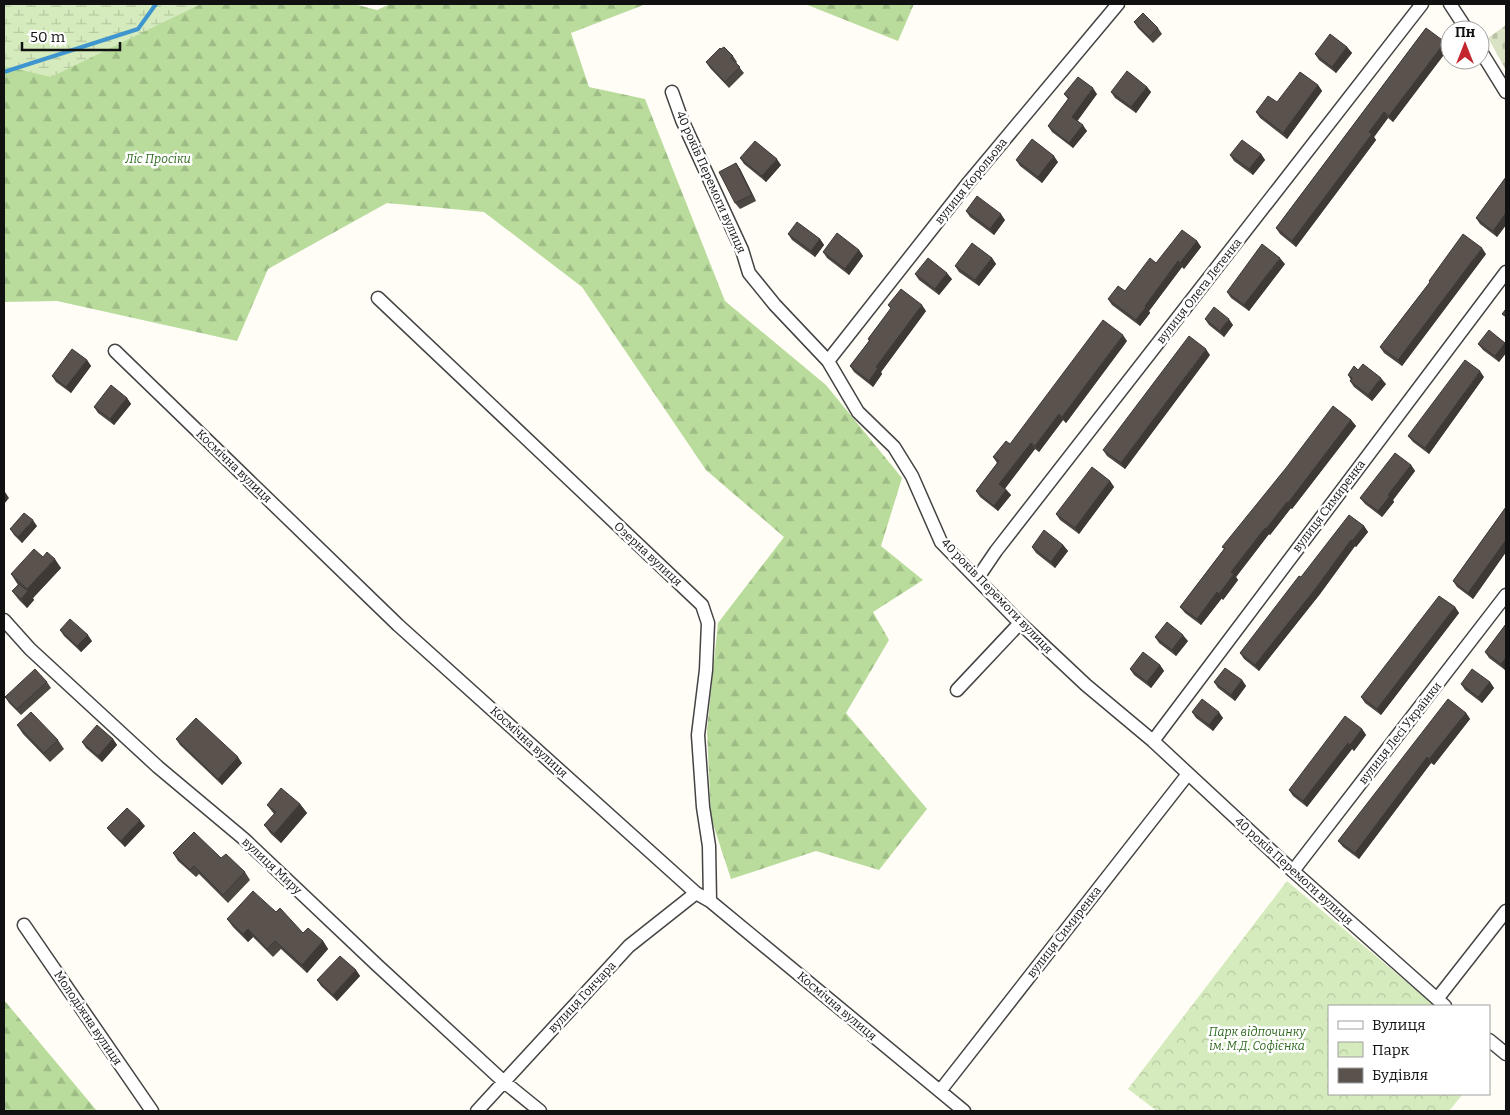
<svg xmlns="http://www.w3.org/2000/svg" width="1510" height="1115" font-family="Bitter,serif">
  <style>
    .forest { fill: url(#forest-firs) }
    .wetland { fill: url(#wetland-marsh) }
    .cemetery { fill: url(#cemetery-stones) }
    .park { fill: url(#park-crowns) }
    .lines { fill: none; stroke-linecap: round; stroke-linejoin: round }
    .stream { stroke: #3f96cf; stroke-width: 4 }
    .street-casing { stroke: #444; stroke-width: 15 }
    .street { stroke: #fff; stroke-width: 12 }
    .wall { fill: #4d4742 }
    .shaded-wall { fill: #3f3936 }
    .building { fill: #5a524d; stroke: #3f3936 }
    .labels { text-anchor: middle; stroke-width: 5; stroke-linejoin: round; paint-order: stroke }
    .park-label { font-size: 12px; font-style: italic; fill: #2f6b1f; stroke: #fff }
    .street-label { font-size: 12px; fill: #111; stroke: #fff }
  </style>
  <defs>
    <pattern id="forest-firs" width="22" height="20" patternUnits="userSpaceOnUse" patternTransform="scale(1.25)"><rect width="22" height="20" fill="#b9dc9c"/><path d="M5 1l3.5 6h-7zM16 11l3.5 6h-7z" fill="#9ebc85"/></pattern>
    <pattern id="wetland-marsh" width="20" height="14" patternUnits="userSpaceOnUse" patternTransform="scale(1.25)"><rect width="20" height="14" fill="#d5ebbd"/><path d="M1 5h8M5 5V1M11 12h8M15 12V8" fill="none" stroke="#b6c8a1"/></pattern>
    <pattern id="cemetery-stones" width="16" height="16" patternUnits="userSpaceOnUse" patternTransform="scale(1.25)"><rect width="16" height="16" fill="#d9e3c4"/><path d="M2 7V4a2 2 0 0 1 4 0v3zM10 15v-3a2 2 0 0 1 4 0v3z" fill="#b9c2a7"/></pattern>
    <pattern id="park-crowns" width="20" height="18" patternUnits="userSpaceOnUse" patternTransform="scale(1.25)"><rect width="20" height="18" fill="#d5ebbd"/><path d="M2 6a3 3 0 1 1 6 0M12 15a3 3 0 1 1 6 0" fill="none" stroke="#b6c8a1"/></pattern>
  </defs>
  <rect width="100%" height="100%" fill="#fffdf5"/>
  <!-- forest -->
  <path class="forest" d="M19 4H354L377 10 390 4H646L571 33 589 87 645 99 725 301 826 385 902 478 881 546 923 580 873 612 889 640 846 713 927 809 879 870 816 851 731 879 711 818 707 730 718 623 784 537 706 470 582 287 484 212 387 203 268 269 237 341 57 301 4 302V35Z
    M805 4H914L898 41Z
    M4 1000 97 1111H4Z"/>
  <!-- wetland -->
  <path class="wetland" d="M4 4H201L51 77 4 66Z"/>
  <!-- cemetery -->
  <path class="cemetery" d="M1506 25V70L1488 38Z"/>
  <!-- park -->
  <path class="park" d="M1287 881 1435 1006H1329V1094H1463L1449 1111H1157L1128 1089Z"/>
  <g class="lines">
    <!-- stream -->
    <path class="stream" d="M4 72 138 29 156 4"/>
    <defs>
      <path id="street" d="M1450 4 1467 30
        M1480 50 1506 92
        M672 92 682 120 742 250 749 273 775 305 828 361 858 412 894 447 912 476 941 542 1020 623 1086 685 1153 741 1293 871 1445 1006
        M378 298 702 605 708 623 706 670 698 735 703 807 709 846 710 901
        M115 351 398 625 696 893 710 901 964 1111
        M828 361 969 182 1118 4
        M977 579 996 551 1422 4
        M4 620 30 649 158 767 244 839 377 965 503 1081 540 1111
        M957 690 1020 623
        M1153 741 1506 272
        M1293 871 1506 595
        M24 925 152 1111
        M1437 999 1506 911
        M1489 1040 1506 1054
        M940 1091 1188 774
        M477 1111 629 946 696 893"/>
    </defs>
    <!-- street casing -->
    <use href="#street" class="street-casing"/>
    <!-- street -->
    <use href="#street" class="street"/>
  </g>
  <!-- wall -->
  <path class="wall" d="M1134 22 1158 28 1162 34 1153 43 1138 28Z
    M1426 28 1449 48 1393 122 1388 118 1374 137 1376 140 1296 247 1280 234 1276 228Z
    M1347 47 1352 53 1336 73 1319 60 1315 54Z
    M733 56 737 62 736 63 744 73 729 88 710 68 706 62Z
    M1318 85 1322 91 1287 139 1260 118 1256 112Z
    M1147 87 1151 92 1136 113 1115 98 1111 92Z
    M1064 94H1097L1077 121 1087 131 1073 148 1052 132 1048 126 1068 99Z
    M1261 154 1265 160 1253 175 1234 161 1230 155Z
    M740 158 781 165 766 182 744 164Z
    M1016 160 1058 162 1042 183 1020 166Z
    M736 163 740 169 756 201 740 209 735 203Z
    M1506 177V225L1497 237 1480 224 1476 218Z
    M966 211 1005 220 994 235 970 217Z
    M788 234 820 239 824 245 815 257 792 240Z
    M1197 241 1201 247 1184 269 1182 267 1149 311 1150 313 1140 326 1112 305 1108 299 1125 291 1156 263Z
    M859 250 863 256 849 275 827 258 823 252Z
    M1486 254 1402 366 1384 353 1380 347 1430 282 1429 281Z
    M992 258 996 264 979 286 959 272 955 266Z
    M1285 264 1249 311 1231 298 1227 292Z
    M915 274 952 279 939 295 919 280Z
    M888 305 926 311 881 372 882 374 873 387 854 372 850 366 869 341 868 339 891 309Z
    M1205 319 1233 325 1224 337 1209 325Z
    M1127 341 1066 423 1063 420 1039 452 1035 449 1005 488 1011 495 998 511 980 497 976 491 997 463 993 457 1010 444Z
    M1505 343 1506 344V353L1499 362 1483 350 1478 344Z
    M1210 355 1125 469 1107 456 1103 450Z
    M87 360 91 366 71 393 56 382 52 376Z
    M1348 375 1386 384 1372 401 1354 387 1350 381 1351 380Z
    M1484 377 1429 454 1413 442 1408 436Z
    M127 398 131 404 114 425 98 413 94 407Z
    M1351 420 1356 426 1292 509 1291 508 1270 535 1269 534 1236 577 1238 580 1223 600 1222 598 1201 625 1185 613 1180 607 1224 549 1222 547Z
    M1411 465 1415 471 1393 500 1394 502 1382 517 1365 504 1360 498Z
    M1110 481 1114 487 1079 534 1060 520 1056 514Z
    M1506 507V552L1473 599 1457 587 1453 581Z
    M37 526 22 543 14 535 10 529Z
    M1364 526 1368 532 1356 547 1355 546 1320 594 1259 671 1244 659 1240 653 1301 577Z
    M1063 545 1068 551 1055 568 1036 553 1032 547Z
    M43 557 61 568 33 598 34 600 27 608 19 600 12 591 18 585 11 574Z
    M1455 607 1459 613 1381 715 1365 703 1361 697Z
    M1506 624V669L1505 670 1489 658 1485 652Z
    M60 630 92 641 81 652 64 636Z
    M1155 637 1188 641 1176 656 1159 643Z
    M1160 665 1164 671 1151 688 1134 675 1130 669Z
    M1242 680 1246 686 1235 701 1218 688 1214 682Z
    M47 682 51 688 21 715 9 703 5 697Z
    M1490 682 1494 688 1482 703 1465 690 1461 684Z
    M1192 712 1223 718 1213 731 1196 718Z
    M1466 713 1470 719 1434 765 1431 763 1359 859 1343 847 1338 841Z
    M17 725 58 740 64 749 50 762 23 734Z
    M1362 729 1366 735 1354 751 1352 749 1307 807 1293 796 1289 790Z
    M113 739 117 745 102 762 86 748 82 742Z
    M176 739 242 763 222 785 180 745Z
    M300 804 307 813 281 843 271 834 264 825 274 814 267 805Z
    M145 826 125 847 112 834 107 828Z
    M173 853 221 858 245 872 250 880 228 903 199 874 196 877 178 861Z
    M276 912 303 933 323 941 328 949 307 973 281 949 273 957 253 937 248 942 233 927 227 919Z
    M356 970 360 976 337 1001 321 986 317 980Z"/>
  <!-- shaded-wall -->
  <path class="shaded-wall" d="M1445 42 1449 48 1393 122 1389 116Z
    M1347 47 1352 53 1336 73 1332 67Z
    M1318 85 1322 91 1287 139 1283 133Z
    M1147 87 1151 92 1136 113 1131 107Z
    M1093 88 1097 94 1076 123 1072 117Z
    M1384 112 1388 118 1374 137 1376 140 1296 247 1292 241 1369 132Z
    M1083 125 1087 131 1073 148 1069 143Z
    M1261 154 1265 160 1253 175 1249 169Z
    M1054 156 1058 162 1042 183 1038 177Z
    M777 159 781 165 766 182 762 176Z
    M736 163 740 169 756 201 752 195Z
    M1506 213V225L1497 237 1493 231Z
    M1001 214 1005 220 994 235 990 229Z
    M820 239 824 245 815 257 811 251Z
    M1197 241 1201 247 1184 269 1180 263Z
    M1482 248 1486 254 1402 366 1398 360Z
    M859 250 863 256 849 275 845 269Z
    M992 258 996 264 979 286 975 280Z
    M1280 258 1285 264 1249 311 1244 305Z
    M1178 261 1182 267 1149 311 1150 313 1140 326 1136 320 1145 306Z
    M947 273 952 279 939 295 935 289Z
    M922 305 926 311 881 372 882 374 873 387 869 381 876 367Z
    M1229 319 1233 325 1224 337 1220 331Z
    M1123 335 1127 341 1066 423 1062 417Z
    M1505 343 1506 344V353L1499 362 1495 356Z
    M1206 349 1210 355 1125 469 1121 463Z
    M87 360 91 366 71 393 66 387Z
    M1480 371 1484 377 1429 454 1425 448Z
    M1381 378 1386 384 1372 401 1368 395Z
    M127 398 131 404 114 425 110 419Z
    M1059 414 1063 420 1039 452 1035 446Z
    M1351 420 1356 426 1292 509 1288 503Z
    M1031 443 1035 449 1004 490 999 484Z
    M1411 465 1415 471 1393 500 1394 502 1382 517 1378 511 1388 495Z
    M1110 481 1114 487 1079 534 1075 528Z
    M1006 490 1011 495 998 511 994 506Z
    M5 492 9 498 4 504V494Z
    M1287 502 1291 508 1270 535 1266 529Z
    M33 520 37 526 22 543 18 537Z
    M1364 526 1368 532 1356 547 1352 541Z
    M1265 528 1269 534 1236 577 1238 580 1223 600 1219 594 1231 572Z
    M1351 540 1355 546 1320 594 1259 671 1255 665Z
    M1506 540V552L1473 599 1468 593Z
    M1063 545 1068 551 1055 568 1051 562Z
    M55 559 61 568 33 598 27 589Z
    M28 591 34 600 27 608 21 599Z
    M1217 592 1222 598 1201 625 1197 619Z
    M1455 607 1459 613 1381 715 1377 709Z
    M88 635 92 641 81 652 77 646Z
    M1183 635 1188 641 1176 656 1172 650Z
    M1506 658V669L1505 670 1501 664Z
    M1160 665 1164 671 1151 688 1147 682Z
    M1242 680 1246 686 1235 701 1231 695Z
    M1490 682 1494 688 1482 703 1478 697Z
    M1219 712 1223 718 1213 731 1209 725Z
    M1466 713 1470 719 1434 765 1429 759Z
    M1362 729 1366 735 1354 751 1350 745Z
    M113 739 117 745 102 762 98 756Z
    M1348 743 1352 749 1307 807 1303 801Z
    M238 757 242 763 222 785 218 779Z
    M1427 757 1431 763 1359 859 1355 853Z
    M300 804 307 813 281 843 274 834Z
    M140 820 145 826 125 847 121 841Z
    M248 929 253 937 248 942 243 934Z
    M323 941 328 949 307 973 302 965Z
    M356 970 360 976 337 1001 333 995Z"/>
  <!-- building -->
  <path class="building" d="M1143 13 1158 28 1149 37 1134 22Z
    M1426 28 1445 42 1389 116 1384 112 1369 132 1372 134 1292 241 1276 228Z
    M1330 34 1347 47 1332 67 1315 54Z
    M724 47 733 56 731 58 740 67 725 82 706 62 720 48 721 49Z
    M1127 71 1147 87 1131 107 1111 92Z
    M1300 72 1318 85 1283 133 1256 112 1268 96 1277 102Z
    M1078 77 1093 88 1072 117 1083 125 1069 143 1048 126 1069 98 1064 94Z
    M1032 139 1054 156 1038 177 1016 160Z
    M1242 140 1261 154 1249 169 1230 155Z
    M755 141 777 159 762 176 740 158Z
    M736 163 752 195 735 203 719 172Z
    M1506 177V213L1493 231 1476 218Z
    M977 196 1001 214 990 229 966 211Z
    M797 222 820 239 811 251 788 234Z
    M1182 230 1197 241 1180 263 1178 261 1145 306 1146 307 1136 320 1108 299 1118 286 1125 291 1150 258 1156 263Z
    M837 233 859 250 845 269 823 252Z
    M1463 234 1482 248 1398 360 1380 347 1430 282 1429 281Z
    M972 243 992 258 975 280 955 266Z
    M1262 244 1280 258 1244 305 1227 292Z
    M928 258 947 273 935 289 915 274Z
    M901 289 922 305 876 367 878 368 869 381 850 366 870 340 868 339 891 308 888 305Z
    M1214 307 1229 319 1220 331 1205 319Z
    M1506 309V317L1502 314Z
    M1103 320 1123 335 1062 417 1059 414 1035 446 1031 443 999 484 1006 490 994 506 976 491 999 461 993 457 1006 441 1010 444Z
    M1489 330 1505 343 1495 356 1478 344Z
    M1189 336 1206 349 1121 463 1103 450Z
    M72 349 87 360 66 387 52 376Z
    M1465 360 1480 371 1425 448 1408 436Z
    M1363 364 1381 378 1368 395 1350 381 1352 378 1348 375 1354 366 1358 370Z
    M111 385 127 398 110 419 94 407Z
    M1333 406 1351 420 1288 503 1287 502 1266 529 1265 528 1231 572 1234 574 1219 594 1217 592 1197 619 1180 607 1225 548 1222 547 1286 468Z
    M1395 453 1411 465 1388 495 1390 496 1378 511 1360 498Z
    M1092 467 1110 481 1075 528 1056 514Z
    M1506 507V540L1468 593 1453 581Z
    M24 513 33 520 18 537 10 529Z
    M1349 515 1364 526 1352 541 1351 540 1316 588 1255 665 1240 653 1299 576 1301 577Z
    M1044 530 1063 545 1051 562 1032 547Z
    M34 549 43 557 47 552 55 559 27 589 11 574Z
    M19 584 28 591 21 599 12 591Z
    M1439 596 1455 607 1377 709 1361 697Z
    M70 619 88 635 77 646 60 630Z
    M1167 622 1183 635 1172 650 1155 637Z
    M1506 624V658L1501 664 1485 652Z
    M1143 652 1160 665 1147 682 1130 669Z
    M1225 668 1242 680 1231 695 1214 682Z
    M35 669 47 682 17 709 5 697Z
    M1472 669 1490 682 1478 697 1461 684Z
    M1202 699 1219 712 1209 725 1192 712Z
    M1448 699 1466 713 1429 759 1427 757 1355 853 1338 841Z
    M31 712 58 740 44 753 17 725Z
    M1345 716 1362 729 1350 745 1348 743 1303 801 1289 790Z
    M196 718 238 757 218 779 176 739Z
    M97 725 113 739 98 756 82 742Z
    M281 788 300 804 274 834 264 825 276 812 267 805Z
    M127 808 140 820 121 841 107 828Z
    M194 832 221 858 226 854 245 872 223 895 194 866 190 870 173 853Z
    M253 891 276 912 280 908 303 933 308 928 323 941 302 965 275 941 267 949 248 929 243 934 227 919Z
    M340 956 356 970 333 995 317 980Z"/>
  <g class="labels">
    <!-- park labels -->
    <g class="park-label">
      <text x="158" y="163">Ліс Просіки</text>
      <text x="1257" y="1036">Парк відпочинку<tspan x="1257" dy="14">ім. М.Д. Софієнка</tspan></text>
    </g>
    <!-- street labels -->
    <g class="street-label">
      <text transform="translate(971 181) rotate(-51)" y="4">вулиця Корольова</text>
      <text transform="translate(711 182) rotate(66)" y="4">40 років Перемоги вулиця</text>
      <text transform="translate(1199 291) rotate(-52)" y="4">вулиця Олега Летенка</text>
      <text transform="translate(234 466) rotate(44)" y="4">Космічна вулиця</text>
      <text transform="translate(1329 506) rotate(-53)" y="4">вулиця Симиренка</text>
      <text transform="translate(648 554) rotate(43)" y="4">Озерна вулиця</text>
      <text transform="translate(997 596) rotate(46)" y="4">40 років Перемоги вулиця</text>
      <text transform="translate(1400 733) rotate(-52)" y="4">вулиця Лесі Українки</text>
      <text transform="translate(529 742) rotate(42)" y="4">Космічна вулиця</text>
      <text transform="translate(272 866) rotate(43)" y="4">вулиця Миру</text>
      <text transform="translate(1294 871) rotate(42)" y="4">40 років Перемоги вулиця</text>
      <text transform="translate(1064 932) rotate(-52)" y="4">вулиця Симиренка</text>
      <text transform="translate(582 997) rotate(-47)" y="4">вулиця Гончара</text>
      <text transform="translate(837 1006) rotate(40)" y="4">Космічна вулиця</text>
      <text transform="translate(88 1018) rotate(56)" y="4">Молодіжна вулиця</text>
    </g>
  </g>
  <!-- border -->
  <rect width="1510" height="1115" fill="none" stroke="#111111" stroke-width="10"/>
  <!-- legend -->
  <rect x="1328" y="1005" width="162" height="90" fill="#ffffff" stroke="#a0a0a0"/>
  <rect x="1338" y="1021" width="25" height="8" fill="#ffffff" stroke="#a0a0a0"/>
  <text x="1372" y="1030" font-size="15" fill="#111111">Вулиця</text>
  <rect x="1338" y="1042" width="25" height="15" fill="url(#park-crowns)" stroke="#a0a0a0"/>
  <text x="1372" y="1055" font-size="15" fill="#111111">Парк</text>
  <rect x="1338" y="1068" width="25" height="15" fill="#5a524d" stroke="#a0a0a0"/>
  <text x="1372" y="1080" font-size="15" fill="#111111">Будівля</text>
  <!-- north arrow -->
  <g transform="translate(1465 45)"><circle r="24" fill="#ffffff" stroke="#a0a0a0"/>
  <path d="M0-4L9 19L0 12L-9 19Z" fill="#c4262e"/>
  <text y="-8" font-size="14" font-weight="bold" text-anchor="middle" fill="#111111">Пн</text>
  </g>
  <!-- scale -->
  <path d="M22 42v8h98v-8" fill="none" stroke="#111111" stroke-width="2.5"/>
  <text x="30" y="42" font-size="15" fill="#111111" stroke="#ffffff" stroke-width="4" paint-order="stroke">50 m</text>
</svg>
